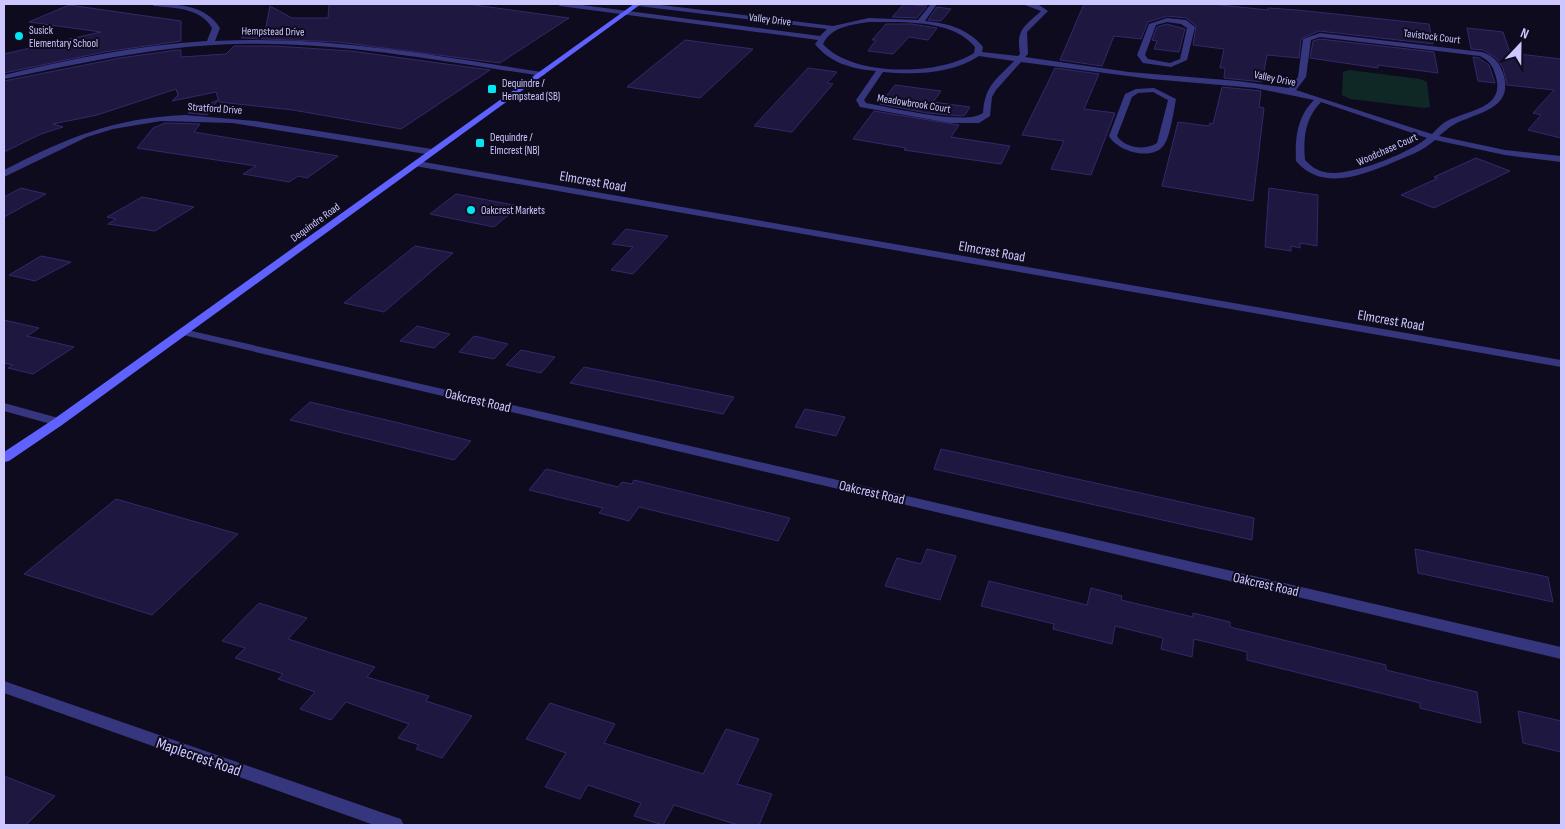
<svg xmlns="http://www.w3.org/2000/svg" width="1565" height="829" font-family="'Sofia Sans Condensed',sans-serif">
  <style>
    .green { fill: #0f2826 }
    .building { fill: #1e173f; stroke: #33296b }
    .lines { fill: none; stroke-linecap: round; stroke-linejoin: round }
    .street { fill: #36367e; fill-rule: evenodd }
    .secondary { fill: #5f62ff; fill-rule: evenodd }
    .poi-dot { fill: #00e6f3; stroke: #0e0b1e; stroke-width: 2 }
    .labels { text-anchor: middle; stroke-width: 4; stroke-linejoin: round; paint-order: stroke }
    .far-street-label { font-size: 11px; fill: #ccc8ff; stroke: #0e0b1e }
    .far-poi-label { font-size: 11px; fill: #ccc8ff; stroke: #0e0b1e; text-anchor: start }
    .street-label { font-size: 14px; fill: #ccc8ff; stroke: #0e0b1e }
    .near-street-label { font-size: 16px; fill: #ccc8ff; stroke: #0e0b1e }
  </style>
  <rect width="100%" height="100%" fill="#0e0b1e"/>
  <!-- green -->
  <path class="green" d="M1349 70 1420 79 1427 82 1430 107 1424 108 1350 99 1342 95 1343 72Z"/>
  <!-- building -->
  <path class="building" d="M329 4H467L569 18 500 63 338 42 241 38 249 30 265 32 270 6 292 18H328Z
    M904 4 927 6 917 18 892 17Z
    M1084 4H1211L1268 10V8L1297 10 1429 24 1433 44 1319 31 1301 39 1299 58 1267 55 1262 82 1224 78 1225 68H1220L1224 49 1193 45 1196 26 1186 18 1167 16 1148 22 1141 39 1114 36 1102 66 1060 60Z
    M69 5 181 21V41L104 52 4 73V54L101 32 29 22Z
    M937 7 951 9 941 21 928 20Z
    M886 24H911L937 28 928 40 909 37 893 54 868 51 876 40H872Z
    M1167 24 1185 29 1179 52 1154 49 1157 41 1152 40 1157 27Z
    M1467 28 1503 32 1510 53 1561 59V138L1528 130 1541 115 1533 113 1554 90 1507 85 1503 68 1496 58 1483 50 1471 49Z
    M1320 39 1434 52 1438 73 1378 65V68L1310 58 1313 41Z
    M685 40 753 49 700 98 627 87Z
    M234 46H275L351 51 490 70 401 129 293 110 219 102 216 92 172 101 178 95 176 89 97 115 53 124 63 127 41 134 4 152V81L120 58 177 50H181V57L226 54Z
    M1473 57 1479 58 1489 65 1495 83 1478 81Z
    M808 68 837 72 827 83 833 84 792 132 754 126Z
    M1055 68 1099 74 1084 109 1115 113 1091 175 1051 169 1064 141 1022 135Z
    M895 85 941 91 933 102 970 107 965 115 961 116 927 113 880 104Z
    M1222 87 1261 91 1259 107 1264 108 1253 201 1162 186 1178 122 1209 126 1210 123 1213 124Z
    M218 100 207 115 188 113Z
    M874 111 959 125 951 137 1010 146 1001 164 904 150 906 148 853 139Z
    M165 123 200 124 194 132 338 156 307 178 298 176 289 182 243 174 256 166 137 148 153 128Z
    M1476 158 1510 171 1434 208 1401 195 1438 178 1434 177Z
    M21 188 46 194 4 217V197Z
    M1269 188 1318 195 1317 246 1300 243V248L1291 246V251L1265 247Z
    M456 194 519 206 494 227 430 214Z
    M142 197 194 207 155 231 108 224 116 219 107 217Z
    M626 229 668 236 633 274 611 270 633 247 612 244Z
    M415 246 453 253 384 312 344 303Z
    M41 256 71 262 35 281 9 275Z
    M4 320 39 328 27 336 74 347 33 374 8 368 13 365 4 363Z
    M417 326 450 334 434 348 400 341Z
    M474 336 508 344 494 359 459 352Z
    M521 350 555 357 541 373 506 365Z
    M584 367 640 378 734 397 723 414 570 383Z
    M310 402 399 423 471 441 454 460 290 420Z
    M805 409 845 417 836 436 795 427Z
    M941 449 1254 518 1252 540 934 469Z
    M546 469 618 487 622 482 632 484 634 480 790 518 778 541 639 507 629 521 599 513 603 508 529 490Z
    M116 499 238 534 152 615 24 574Z
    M927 549 956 556 940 600 885 586 897 558 921 564Z
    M1415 549 1548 577 1553 602 1418 573Z
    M989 581 1087 605 1091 588 1122 596 1121 600 1193 617V613L1230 622V627L1386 665V670L1477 692 1481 723 1420 708V703L1247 660V652L1194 639 1192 657 1161 649 1163 638 1115 626 1112 644 1053 629 1054 624 981 606Z
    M259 603 307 618 288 639 375 667 367 677 429 696 426 701 472 716 442 758 416 749 419 745 398 738 409 724 346 702 331 720 300 709 315 692 278 679 283 674 235 658 245 648 222 641Z
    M550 703 615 724 604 743 703 774 726 729 759 739 737 784 772 794 759 825H738L674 805 663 825 634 816 641 803 588 785 580 799 545 787 566 753 526 739Z
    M1518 711 1561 721V752L1523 743Z
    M4 776 55 796 26 825H4Z"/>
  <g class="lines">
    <!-- street -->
    <path class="street" d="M151 4C176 4 205 4 220 28L215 41C325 35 433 55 542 72L546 74 542 76C440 61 340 41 236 44 157 46 81 63 4 79V75C71 59 138 45 207 41L212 28C201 8 175 8 154 6Z
      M557 4H574L820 36 827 29 638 6 635 4H653L833 26 869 18 918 20 931 4H937L925 21C947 23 969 29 983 47L982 52 1018 56 1020 54C1016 29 1024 27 1041 11L1022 4 1039 5 1048 11 1027 32 1028 54 1025 57 1129 72 1238 81 1289 88 1298 77 1303 39 1320 33 1482 52C1493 56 1499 61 1503 73 1515 109 1478 112 1455 124 1449 127 1444 132 1439 136L1505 150 1561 156V162L1505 155 1435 140C1423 151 1408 156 1394 162 1363 175 1322 192 1296 161 1295 138 1297 117 1314 100L1255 88 1151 79 1021 62 996 90 992 97 990 116 979 123H950L860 107 856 100 876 71C852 69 830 63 815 44L818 40 560 6ZM869 22C902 22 953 19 975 47L974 53C939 76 852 77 823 44 832 26 851 25 869 22ZM1320 37 1480 56C1490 61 1493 66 1496 77 1505 109 1467 110 1447 121 1441 124 1436 130 1432 134L1416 129 1296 90 1306 77 1311 40ZM979 56 1014 61C996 80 985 85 983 113 966 126 889 107 866 103L864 100 883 72C915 75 952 74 979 56ZM1321 102 1427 138C1410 153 1347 178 1325 172 1317 171 1311 166 1305 160 1303 139 1305 118 1321 102Z
      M1167 18 1186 20 1195 27 1187 60 1171 67 1143 63 1137 55 1149 24ZM1167 22 1181 24 1187 28 1180 59 1170 63 1148 59 1145 55 1156 25Z
      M1154 88 1176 99C1174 110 1170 137 1164 145 1152 162 1117 151 1109 136L1125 94 1136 89ZM1153 92 1168 100 1157 143C1145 151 1125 148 1117 136L1132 97 1138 93Z
      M185 115 255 121 432 149 436 152 432 155 232 123 161 121 113 129 87 137 4 177V170C67 138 113 118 185 115Z
      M418 161 1561 360V367L415 166V162Z
      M183 329 1561 647V659L179 334 177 332Z
      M4 403 62 419 64 422 58 426 4 411Z
      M4 681 395 817 401 819 404 825H374L4 693Z"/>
    <!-- secondary -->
    <path class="secondary" d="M634 4H641L62 425 9 461 4 462V452L54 419Z"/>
  </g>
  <!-- markers -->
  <g class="poi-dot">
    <circle cx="19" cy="36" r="5"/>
    <rect x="487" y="84" width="10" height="10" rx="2.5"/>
    <rect x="475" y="138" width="10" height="10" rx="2.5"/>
    <circle cx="471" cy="210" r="5"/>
  </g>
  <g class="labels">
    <!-- far-street labels -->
    <g class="far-street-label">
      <text transform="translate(770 19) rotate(7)" y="4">Valley Drive</text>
      <text transform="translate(273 31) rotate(1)" y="4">Hempstead Drive</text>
      <text transform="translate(1432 36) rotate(7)" y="4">Tavistock Court</text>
      <text transform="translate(1275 78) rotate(11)" y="4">Valley Drive</text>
      <text transform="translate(914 103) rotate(9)" y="4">Meadowbrook Court</text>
      <text transform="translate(215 108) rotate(4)" y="4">Stratford Drive</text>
      <text transform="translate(1387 149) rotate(-24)" y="4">Woodchase Court</text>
      <text transform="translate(315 222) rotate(-36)" y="4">Dequindre Road</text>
    </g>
    <!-- far-poi labels -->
    <g class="far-poi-label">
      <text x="29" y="34">Susick<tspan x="29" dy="13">Elementary School</tspan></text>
      <text x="502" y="87">Dequindre /<tspan x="502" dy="13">Hempstead (SB)</tspan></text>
      <text x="490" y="141">Dequindre /<tspan x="490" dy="13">Elmcrest (NB)</tspan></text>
      <text x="481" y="214">Oakcrest Markets</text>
    </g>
    <!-- street labels -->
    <g class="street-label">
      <text transform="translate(593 181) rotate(10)" y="5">Elmcrest Road</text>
      <text transform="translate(992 251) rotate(10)" y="5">Elmcrest Road</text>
      <text transform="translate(1391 320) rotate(10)" y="5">Elmcrest Road</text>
      <text transform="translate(478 400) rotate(13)" y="5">Oakcrest Road</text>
      <text transform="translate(872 492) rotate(13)" y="5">Oakcrest Road</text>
      <text transform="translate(1266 584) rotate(13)" y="5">Oakcrest Road</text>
    </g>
    <!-- near-street labels -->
    <g class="near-street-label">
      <text transform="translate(199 756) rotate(19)" y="6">Maplecrest Road</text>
    </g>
  </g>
  <!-- border -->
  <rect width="1565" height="829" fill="none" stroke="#ccc8ff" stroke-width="10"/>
  <!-- north arrow -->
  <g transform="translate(1520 45) rotate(22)" stroke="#0e0b1e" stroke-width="4" paint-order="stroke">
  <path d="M0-4L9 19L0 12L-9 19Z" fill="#ccc8ff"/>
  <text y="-8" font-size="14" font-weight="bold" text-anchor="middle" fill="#ccc8ff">N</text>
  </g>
</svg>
